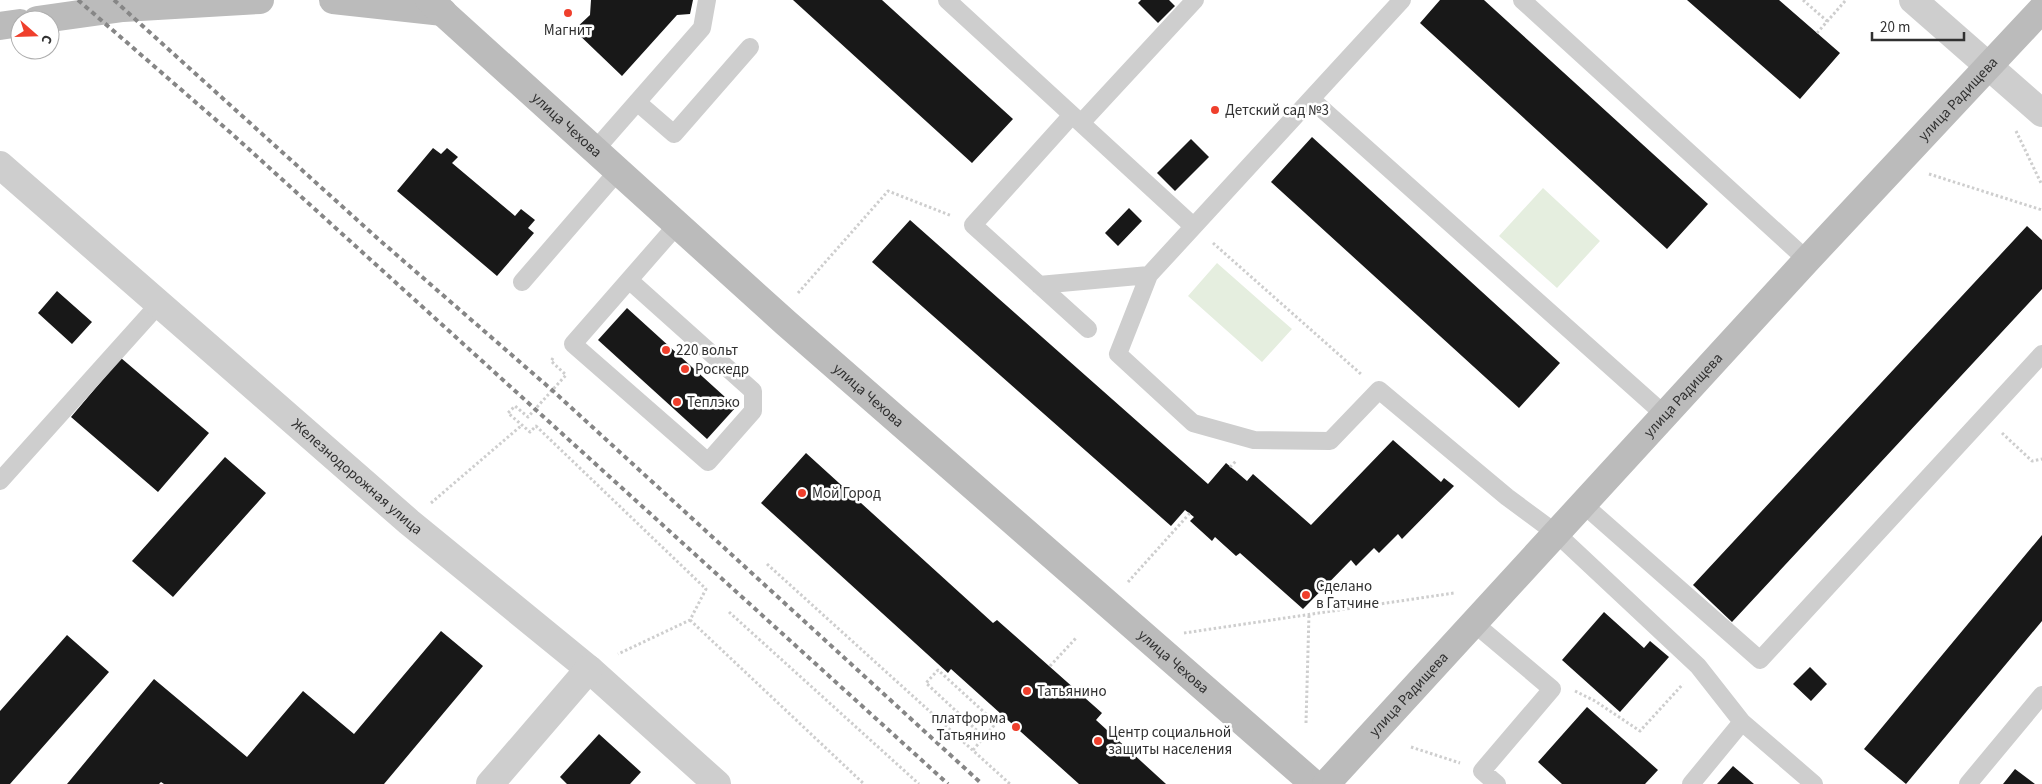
<svg xmlns="http://www.w3.org/2000/svg" width="2042" height="784" font-family="'Source Sans 3',sans-serif">
  <style>
    .green { fill: #e5eedf }
    .building { fill: #181818 }
    .lines { fill: none; stroke-linecap: round; stroke-linejoin: round }
    .path { stroke: #cecece; stroke-width: 3; stroke-dasharray: 2.5 2.5; stroke-linecap: butt }
    .lane { stroke: #cecece; stroke-width: 18 }
    .street { stroke: #cecece; stroke-width: 28 }
    .secondary { stroke: #bbb; stroke-width: 28 }
    .rail { stroke: #868686; stroke-width: 4; stroke-dasharray: 5 4; stroke-linecap: butt }
    .poi-dot { fill: #ef3f2c; stroke: #fff; stroke-width: 2 }
    .labels { text-anchor: middle; stroke-width: 5; stroke-linejoin: round; paint-order: stroke }
    .poi-label { font-size: 15px; fill: #313131; stroke: #fff; text-anchor: start }
    .street-label { font-size: 15px; fill: #313131; stroke: #fff }
  </style>
  <rect width="100%" height="100%" fill="#fff"/>
  <!-- green -->
  <path class="green" d="M1543 188 1600 241 1557 288 1499 236Z
    M1217 263 1292 329 1262 362 1188 296Z"/>
  <!-- building -->
  <path class="building" d="M591 0H693L690 14 677 15 622 76 574 30 590 15Z
    M793 0H882L1013 119 972 163Z
    M1141 0H1169L1175 6 1158 23 1138 3Z
    M1440 0H1484L1708 204 1667 249 1420 23Z
    M1687 0H1779L1840 53 1800 99Z
    M1312 137 1560 363 1519 408 1271 182Z
    M1191 139 1209 157 1175 191 1157 173Z
    M433 148 441 154 447 148 458 157 452 163 515 216 521 209 535 220 528 228 534 233 497 276 397 191Z
    M1129 208 1142 221 1118 246 1105 233Z
    M910 220 1208 484 1226 463 1247 481 1253 474 1311 525 1393 440 1441 482 1444 478 1454 486 1402 539 1398 534 1379 553 1374 548 1356 566 1351 560 1303 609 1240 553 1236 556 1215 537 1212 541 1190 521 1194 517 1185 510 1171 526 872 262Z
    M2027 226 2042 240V289L1732 622 1693 585Z
    M57 291 92 322 72 344 38 313Z
    M627 308 736 407 707 439 598 340Z
    M121 358 209 433 158 492 71 417Z
    M806 453 993 623 997 620 1102 713 1096 720 1166 784H1079L951 669 948 673 761 503Z
    M225 457 266 493 173 597 132 561Z
    M2042 535V621L1906 784 1864 749Z
    M1604 612 1644 648 1650 641 1669 657 1620 712 1562 660Z
    M441 631 483 666 384 784H164L161 782 159 784H67L154 679 247 757 303 691 354 734Z
    M67 635 109 672 10 784H0V711Z
    M1810 667 1827 684 1811 701 1793 684Z
    M1587 707 1658 770 1645 784H1562L1538 762Z
    M599 734 641 772 630 784H567L560 777Z
    M1733 766 1754 784H1717Z
    M2015 769 2035 784H2003Z"/>
  <g class="lines">
    <!-- path -->
    <path class="path" d="M1803 0 1827 21
      M1817 33 1846 0
      M2016 131 2042 185
      M1929 174 2042 210
      M1213 243 1362 375
      M798 293 888 191 952 216
      M553 358 551 361 566 375 528 417 515 406 508 413 530 432 536 426 706 589 690 620 618 654
      M2002 433 2032 461 2042 459
      M1230 467 1236 461
      M431 503 522 425
      M767 564 1010 784
      M1128 582 1190 513
      M729 612 919 784
      M690 620 864 784
      M1184 633 1454 593
      M1050 666 1077 637
      M1575 691 1595 701 1640 731 1683 684
      M1306 723 1309 614
      M984 737 926 683 938 670 996 723
      M1411 747 1460 763
      M973 750 1003 715"/>
    <!-- lane -->
    <path class="lane" d="M947 0 1193 226
      M1402 0 1149 275 1118 354 1193 423 1254 440 1330 441 1379 390 1507 497 1557 534 1698 666 1742 722 1814 784
      M1522 0 1807 260
      M1311 99 1666 416
      M637 102 674 134 750 47
      M1072 115 973 225 1088 329
      M1081 123 1195 0
      M595 150 702 28 707 0
      M629 280 753 391V411L708 462 573 344 677 225
      M522 282 618 171
      M1039 285 1149 275
      M0 481 159 304
      M1584 505 1760 660 2042 354
      M1475 624 1552 689 1482 771 1497 784
      M1691 784 1742 722
      M1968 784 2042 695"/>
    <!-- street -->
    <g class="street">
      <path d="M1913 0 2042 113"/>
      <path id="s1" d="M0 165 409 522 589 669 717 784"/>
      <path d="M490 784 589 669"/>
    </g>
    <!-- secondary -->
    <g class="secondary">
      <path d="M333 0 443 12"/>
      <path id="s2" d="M429 0 786 323 1314 784"/>
      <path d="M37 20 123 8 260 0"/>
      <path d="M0 26 20 23"/>
      <path id="s3" d="M1326 784 1807 260 2042 9"/>
    </g>
    <!-- rail -->
    <path class="rail" d="M78 0 231 133 948 784
      M114 0 376 237 552 390 982 784"/>
  </g>
  <!-- markers -->
  <g class="poi-dot">
    <circle cx="568" cy="13" r="5"/>
    <circle cx="1215" cy="110" r="5"/>
    <circle cx="666" cy="350" r="5"/>
    <circle cx="685" cy="369" r="5"/>
    <circle cx="677" cy="402" r="5"/>
    <circle cx="802" cy="493" r="5"/>
    <circle cx="1306" cy="595" r="5"/>
    <circle cx="1027" cy="691" r="5"/>
    <circle cx="1016" cy="727" r="5"/>
    <circle cx="1098" cy="741" r="5"/>
  </g>
  <g class="labels">
    <!-- poi labels -->
    <g class="poi-label">
      <text x="568" y="35" text-anchor="middle">Магнит</text>
      <text x="1225" y="115">Детский сад №3</text>
      <text x="676" y="355">220 вольт</text>
      <text x="695" y="374">Роскедр</text>
      <text x="687" y="407">Теплэко</text>
      <text x="812" y="498">Мой Город</text>
      <text x="1316" y="591">Сделано<tspan x="1316" dy="17">в Гатчине</tspan></text>
      <text x="1037" y="696">Татьянино</text>
      <text x="1006" y="723" text-anchor="end">платформа<tspan x="1006" dy="17">Татьянино</tspan></text>
      <text x="1108" y="737">Центр социальной<tspan x="1108" dy="17">защиты населения</tspan></text>
    </g>
    <!-- street labels -->
    <g class="street-label">
      <text dy="5" stroke="none"><textPath href="#s3" startOffset="932">улица Радищева</textPath></text>
      <text dy="5" stroke="none"><textPath href="#s2" startOffset="186">улица Чехова</textPath></text>
      <text dy="5" stroke="none"><textPath href="#s2" startOffset="591">улица Чехова</textPath></text>
      <text dy="5" stroke="none"><textPath href="#s3" startOffset="528">улица Радищева</textPath></text>
      <text dy="5" stroke="none"><textPath href="#s1" startOffset="474">Железнодорожная улица</textPath></text>
      <text dy="5" stroke="none"><textPath href="#s2" startOffset="996">улица Чехова</textPath></text>
      <text dy="5" stroke="none"><textPath href="#s3" startOffset="122">улица Радищева</textPath></text>
    </g>
  </g>
  <!-- north arrow -->
  <g transform="translate(35 35) rotate(110)"><circle r="24" fill="#ffffff" stroke="#adadad"/>
  <path d="M0-4L9 19L0 12L-9 19Z" fill="#ef3f2c"/>
  <text y="-8" font-size="14" font-weight="bold" text-anchor="middle" fill="#313131">С</text>
  </g>
  <!-- scale -->
  <path d="M1872 32v8h92v-8" fill="none" stroke="#313131" stroke-width="2.5"/>
  <text x="1880" y="32" font-size="15" fill="#313131" stroke="#ffffff" stroke-width="4" paint-order="stroke">20 m</text>
</svg>
